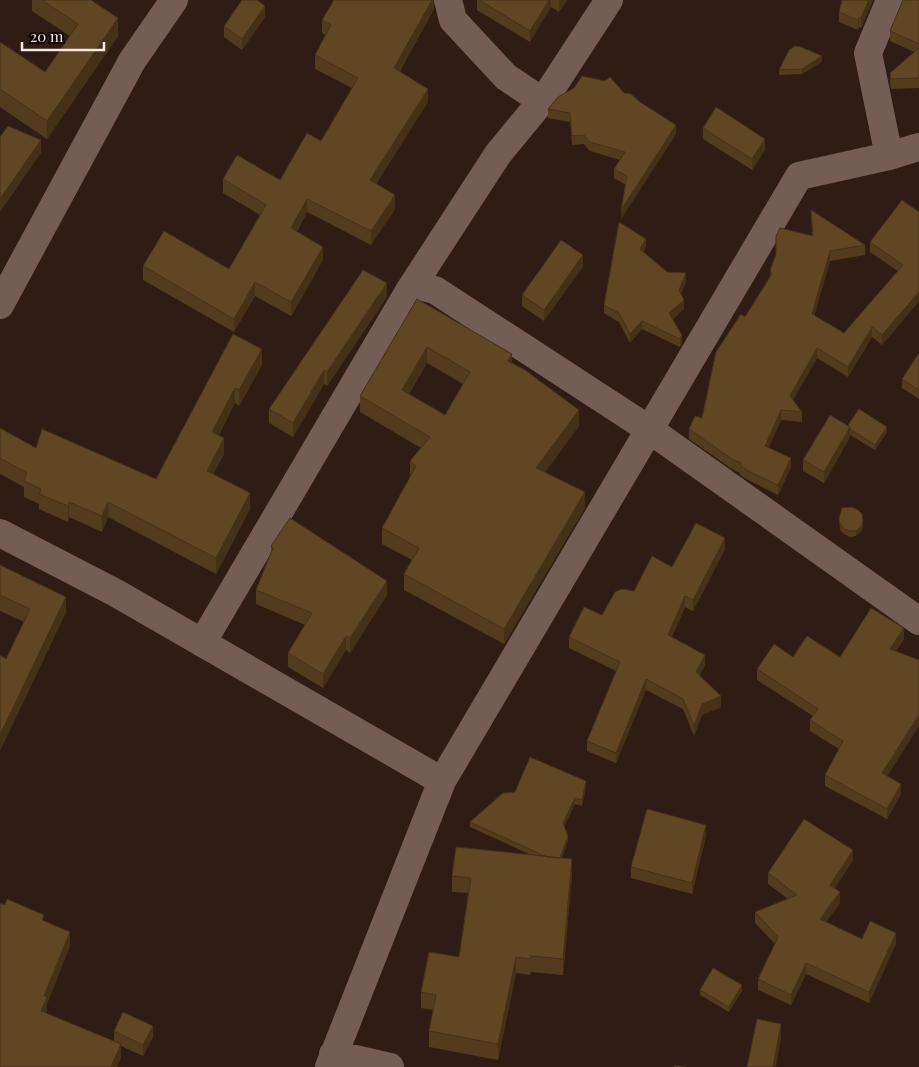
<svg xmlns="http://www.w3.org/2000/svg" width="919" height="1067" font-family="'Playfair Display',serif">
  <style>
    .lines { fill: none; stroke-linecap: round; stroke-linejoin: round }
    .minor { stroke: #735d55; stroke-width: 28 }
    .wall { fill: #533c1e; fill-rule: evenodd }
    .shaded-wall { fill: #443118 }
    .building { fill: #614623; stroke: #443118; fill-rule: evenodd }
  </style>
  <rect width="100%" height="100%" fill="#2e1c15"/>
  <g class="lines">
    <!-- minor -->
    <path class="minor" d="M448 0 453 20 506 77 542 101
      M889 156 919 147
      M409 291 498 154 549 92 609 0
      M0 305 132 61 174 0
      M0 533 116 593 442 781
      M202 643 409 291 419 286 435 290 650 430 919 621
      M333 1054 390 1067
      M329 1067 442 781 799 176 889 156 868 53 890 0"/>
  </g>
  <!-- wall -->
  <path class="wall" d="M32 0H91L118 36 47 139 0 107V42L45 72 70 36 32 11Z
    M434 0V9L400 71 428 102 376 184 395 209 371 245 307 212 297 232 323 260 291 316 255 296 234 332 143 280V266L229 269 260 215 223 193V179L280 180 321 141 352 88 315 69V55L325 35 322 33V20Z
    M477 0H567L559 12 551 7 530 42 477 10Z
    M873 0 861 28 859 27 858 30 839 22V12Z
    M919 0V88L891 89 890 83V73L914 52 890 41V31Z
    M265 17 242 50 224 37V26Z
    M822 62 802 74 779 75V70Z
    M624 93 676 134 621 219 626 185 614 178V169L620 160 590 151 584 144 572 145 570 122 548 118V109Z
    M703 128 765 150 752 170 703 139Z
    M811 210 865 245V255L830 261 814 316 844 333 898 271 870 252V242L919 212V301L882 345 872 337 848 377 817 358 793 400 802 412V422L781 420 769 447 791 467 778 495 748 480 740 475V473L732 469 689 439V429L702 418 745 317 770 276V271L812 236Z
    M646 247 643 252 667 272 686 282 681 294 684 309 673 319 682 343 680 347 642 329 630 343 619 322 604 313V305Z
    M583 266 544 321 522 306V295Z
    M387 297 327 386 324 384 293 437 269 423V409Z
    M417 299 512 363 579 426 545 472 585 508 504 644 404 590V574L412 560 382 544V528L410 477V461L421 448 360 412V396ZM427 363 463 384 445 415 409 394Z
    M233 334 262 365 239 406 235 403 219 435 224 454 213 474 250 509 216 574 108 517 102 532 69 517 68 522 39 509V504L24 497V487L0 474V428L36 448 156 479Z
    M919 353V399L902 388V379Z
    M848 425 887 432 875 450 850 435V437L824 483 803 471V460Z
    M839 518 863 526 861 532 856 536 850 537 844 534 840 530Z
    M271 546 387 595 350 653 346 650 323 688 288 667V653L305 625 256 604V590L271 552Z
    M725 549 693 611 685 607 672 637 705 665 700 675 721 707 702 715 694 736 683 709 646 690 616 763 587 751V741L616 671 569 648V637L602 615 634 591 672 567Z
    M0 565 66 613 6 659 24 622 0 611Z
    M904 639 896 651 919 660V726L887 776 901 794 887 819 825 786V775L839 749 810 731V720L813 716 757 680V669L793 657H840Z
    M586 787 582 806 575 804 564 826 568 841 562 858 572 875 563 975 531 972 530 975 516 973 498 1060 429 1047V1031L433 1010 421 1008V992L459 957 468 893 452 892V876L531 855 470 827V822Z
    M706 836 692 894 631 878V867Z
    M853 860 835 888 840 903 826 922 862 939 896 944 869 1003 806 974 791 1005 758 990V979L775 944 755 923V912L788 899 768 884V873Z
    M44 921 70 946 47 1004 46 1013 114 1041V1031L153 1037 143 1056 121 1046V1058L0 1067Z
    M700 990 742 991 729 1012 700 995Z"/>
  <!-- shaded-wall -->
  <path class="shaded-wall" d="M432 0H434V9L394 81V68Z
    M549 0H551V7L530 42V31Z
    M559 0H567L559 12Z
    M869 0H873L861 28V18Z
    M265 6V17L242 50V39Z
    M859 17V27L858 30V20Z
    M118 18V36L47 139V121Z
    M822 56V62L802 74V69Z
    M428 89V102L370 194V180Z
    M676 125V134L621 219V210Z
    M765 139V150L752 170V159Z
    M41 140V153L0 212V199Z
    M395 195V209L371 245V231Z
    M307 199V212L291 242V228Z
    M646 239V247L640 258V249Z
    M323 247V260L291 316V302Z
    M830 251V261L812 324V314Z
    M583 255V266L544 321V310Z
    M686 273V282L679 298V290Z
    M255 282V296L234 332V319Z
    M387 283V297L327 386V372Z
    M919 292V301L882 345V335Z
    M684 300V309L669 322V313Z
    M642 321V329L630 343V334Z
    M872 327V337L848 377V367Z
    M682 335V343L680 347V339Z
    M427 347V363L402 406V390Z
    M817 348V358L790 406V396Z
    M262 349V365L239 406V390Z
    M512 354V370L508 361Z
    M324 370V384L293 437V423Z
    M235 388V403L212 447V432Z
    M579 410V426L536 484V468Z
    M781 410V420L765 455V446Z
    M850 427V437L824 483V472Z
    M887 427V432L875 450V445Z
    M224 438V454L207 486V471Z
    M791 458V467L778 495V485Z
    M585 492V508L504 644V629Z
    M250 493V509L216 574V558Z
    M69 502V517L68 522V506Z
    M108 502V517L102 532V516Z
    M863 521V526L861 532 856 536V531Z
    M725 538V549L693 611V600Z
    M387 581V595L350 653V638Z
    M685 596V607L668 646V635Z
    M66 597V613L0 751V735Z
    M904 628V639L890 660V649Z
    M346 636V650L323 688V674Z
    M705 655V665L696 682V672Z
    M646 679V690L616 763V753Z
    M721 696V707L702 715 694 736V726L702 704Z
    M919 715V726L882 784V773Z
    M586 781V787L582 806V800Z
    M901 784V794L887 819V809Z
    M575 798V804L563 828V823Z
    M706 825V836L692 894V883Z
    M568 836V841L558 867V862Z
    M853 850V860L830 896V885Z
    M572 859V875L563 975V959Z
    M840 892V903L820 930V919Z
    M70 932V946L47 1004V1011L41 1025V1011L44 996Z
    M896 933V944L869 1003V992Z
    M516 957V973L498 1060V1044Z
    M806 963V974L791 1005V995Z
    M742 985V991L729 1012V1007Z
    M781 1024V1039L776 1067H773Z
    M153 1026V1037L143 1056V1045Z
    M121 1044V1058L117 1067H111Z"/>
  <!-- building -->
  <path class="building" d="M42 0H91L118 18 47 121 0 89V42L45 72 78 24Z
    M242 0H257L265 6 242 39 224 26Z
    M334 0H432L394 68 428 89 370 180 395 195 371 231 307 199 291 228 323 247 291 302 255 282 234 319 143 266 164 231 229 269 266 205 223 179 237 155 280 180 307 133 321 141 358 78 315 55 331 25 322 20Z
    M479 0H549L530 31Z
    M842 0H869L861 18 859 17 858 20 839 12Z
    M903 0H919V44L890 31Z
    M795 46 801 47 822 56 802 69 779 70 789 50Z
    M919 48V78L891 79 890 73Z
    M582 76 605 81 610 77 624 93 631 94 640 102 676 125 621 210 627 176 614 169 625 152 590 142 584 135 572 136 570 113 548 109 558 97 574 88Z
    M716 107 765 139 752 159 703 128Z
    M8 126 41 140 0 199V137Z
    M902 200 919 212V292L882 335 872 327 848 367 817 348 790 396 802 412 781 410 765 446 791 458 778 485 748 471 740 465 741 463 732 459 689 429 695 416 702 418 716 352 741 314 745 317 772 274 770 271 776 254V236L780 228 813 236 811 210 865 245 830 251 812 314 844 333 903 265 870 242Z
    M619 222 646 239 640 249 667 272 686 273 679 290 684 300 669 313 682 335 680 339 642 321 630 334 619 313 604 305Z
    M561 240 583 255 544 310 522 295Z
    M363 270 387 283 327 372 324 370 293 423 269 409Z
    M417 299 512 354 508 361 525 370 579 410 536 468 585 492 504 629 404 574 419 548 382 528 416 466 410 461 430 437 360 396ZM427 347 470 372 445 415 402 390Z
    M233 334 262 349 239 390 235 388 212 432 224 438 207 471 250 493 216 558 108 502 102 516 69 502 68 506 39 494 41 489 24 481 27 473 0 458V428L36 448 42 429 156 479Z
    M919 353V390L902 379Z
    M859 409 887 427 875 445 850 429V427L848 425Z
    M830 415 850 427 824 472 803 460Z
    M852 507 858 510 862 514 863 521 861 527 856 531H850L844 529 840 524 839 518 842 508Z
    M290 518 387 581 350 638 346 636 323 674 288 653 312 613 256 590 273 548 271 546Z
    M696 523 725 538 693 600 685 596 668 635 705 655 696 672 721 696 702 704 694 726 683 699 646 679 616 753 587 741 620 662 569 637 584 607 602 615 615 592 622 589 634 591 652 556 672 567Z
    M0 565 66 597 0 735V655L6 659 30 609 0 595Z
    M871 608 904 628 890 649 919 660V715L882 773 901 784 887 809 825 775 843 741 810 720 818 709 757 669 774 644 793 657 807 636 840 657Z
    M530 757 586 781 582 800 575 798 563 823 568 836 560 858 547 857 470 822 503 793 515 792Z
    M647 809 706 825 692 883 631 867Z
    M804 819 853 850 830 885 840 892 820 919 862 939 870 921 896 933 869 992 806 963 791 995 758 979 778 937 755 912 797 895 768 873Z
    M456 847 572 859 563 959 531 956 530 959 516 957 498 1044 429 1031 436 995 421 992 429 952 459 957 471 878 452 876Z
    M7 899 44 915 42 920 70 932 44 996 47 997 41 1011 121 1044 111 1067H0V903L5 905Z
    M713 968 742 985 729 1007 700 990Z
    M123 1012 153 1026 143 1045 114 1031Z
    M757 1019 781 1024 773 1067H747Z
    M675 1065 686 1067H674Z"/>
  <!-- scale -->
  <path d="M22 42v8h82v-8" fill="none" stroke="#f6e9e4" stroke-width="2.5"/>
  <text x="30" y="42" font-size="15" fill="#f6e9e4" stroke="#100806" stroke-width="4" paint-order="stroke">20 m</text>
</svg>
